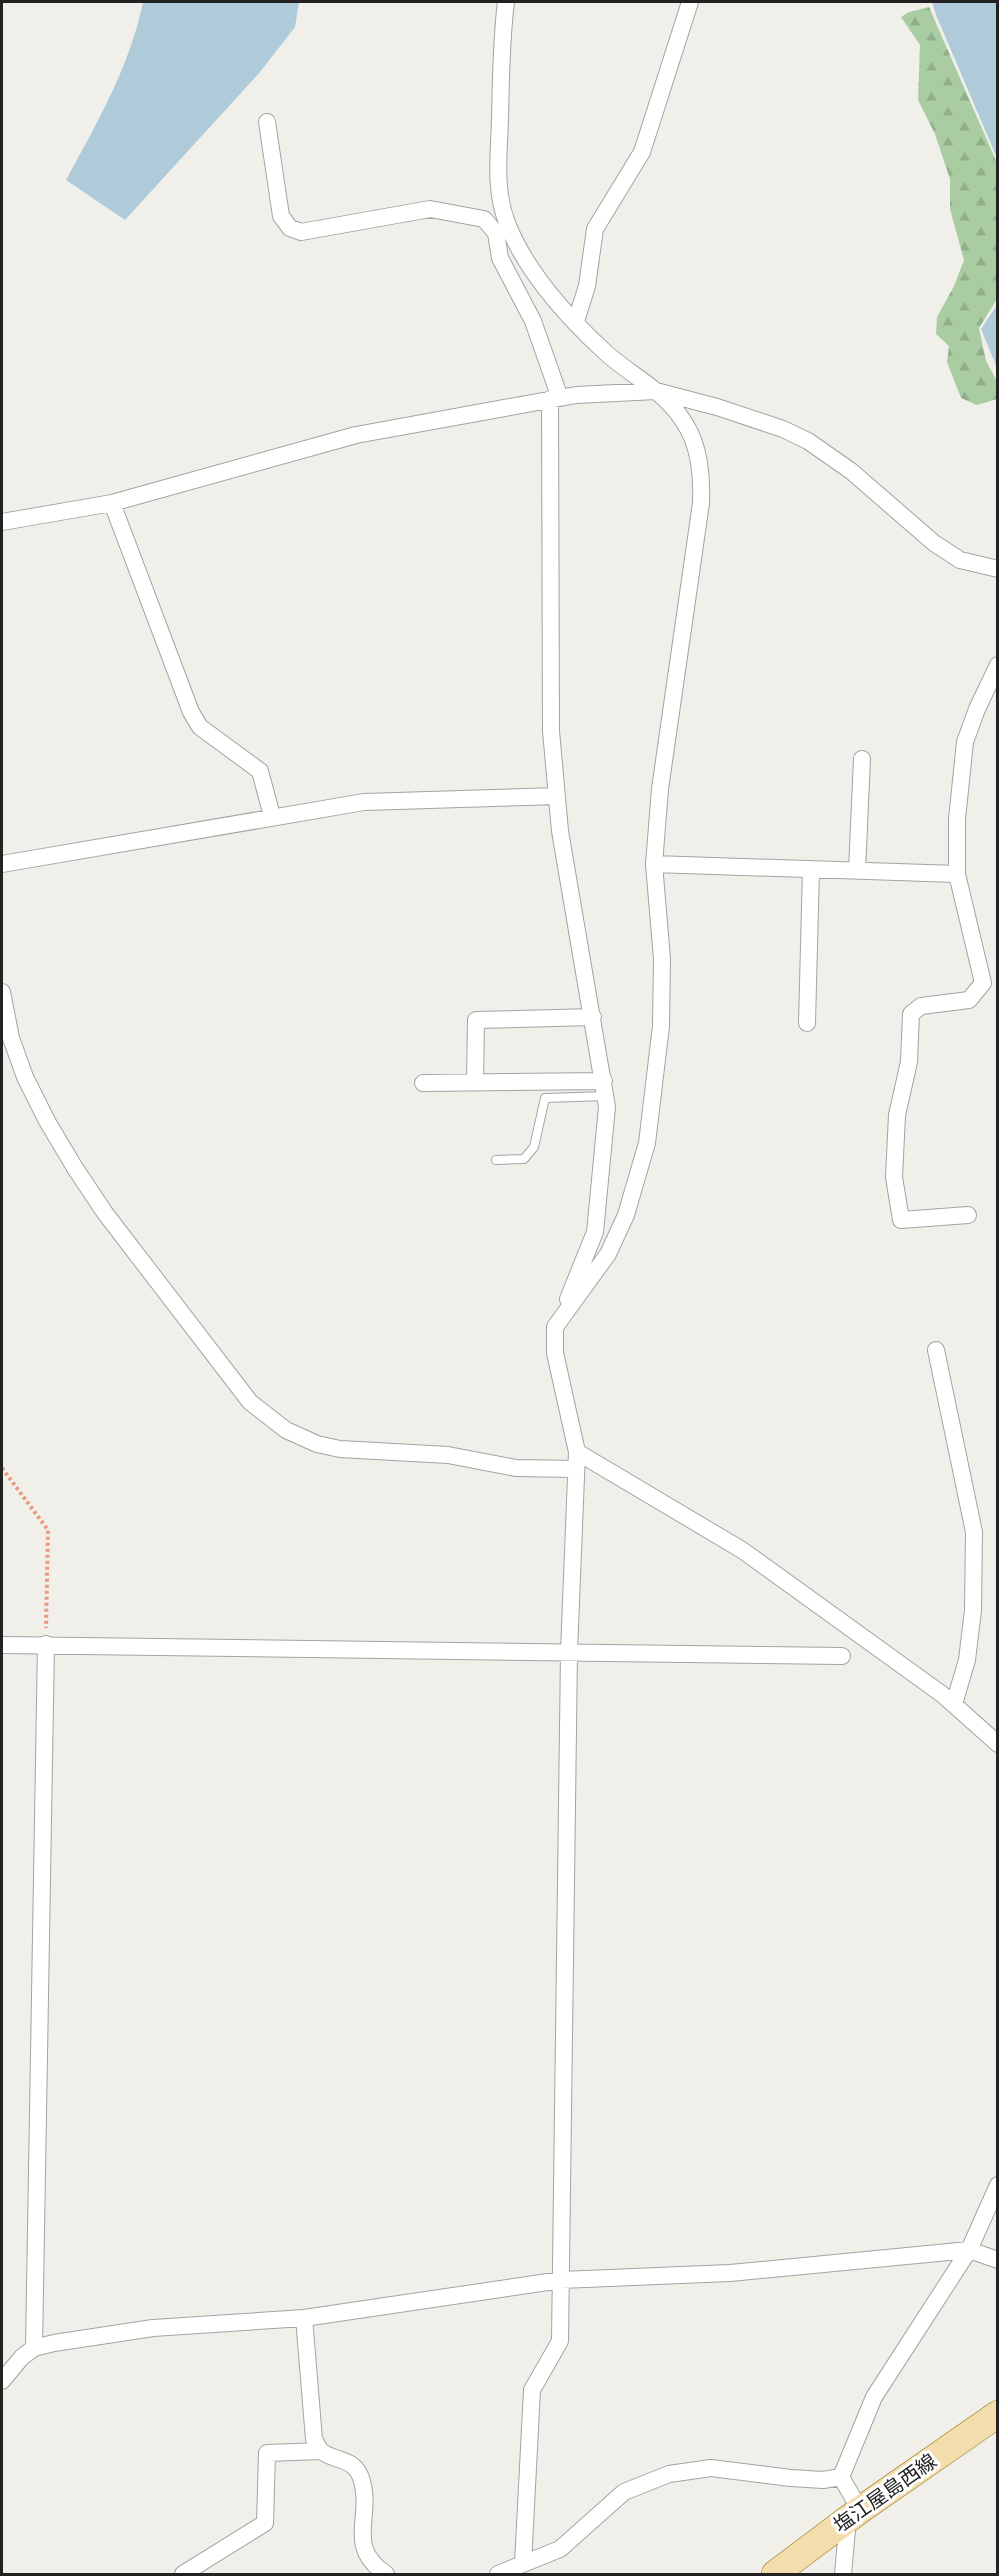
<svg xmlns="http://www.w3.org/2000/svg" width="999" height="2576" font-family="Cabin,'Noto Sans JP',sans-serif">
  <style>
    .forest { fill: url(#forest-firs) }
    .water { fill: #afcbda }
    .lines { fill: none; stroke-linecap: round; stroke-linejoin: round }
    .lane-casing { stroke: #a3a3a3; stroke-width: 10 }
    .street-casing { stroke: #a3a3a3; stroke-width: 18 }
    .primary-casing { stroke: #8f7410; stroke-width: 28 }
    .path { stroke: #ec977f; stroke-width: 4; stroke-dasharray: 3 3; stroke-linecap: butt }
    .lane { stroke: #fff; stroke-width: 8 }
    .street { stroke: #fff; stroke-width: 16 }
    .primary { stroke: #f3ddad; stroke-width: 27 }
    .labels { text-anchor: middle; stroke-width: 6; stroke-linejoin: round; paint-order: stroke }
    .street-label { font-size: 20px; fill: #222; stroke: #fff }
  </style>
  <defs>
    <pattern id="forest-firs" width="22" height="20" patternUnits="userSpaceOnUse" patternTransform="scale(1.5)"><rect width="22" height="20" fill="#aacca3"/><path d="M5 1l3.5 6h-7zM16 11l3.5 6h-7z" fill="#92af8c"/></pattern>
  </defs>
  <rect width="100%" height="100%" fill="#f1efea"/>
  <!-- forest -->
  <path class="forest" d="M929 7 997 163V299L979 328 986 361 997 381V399L977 405 961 398 947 362 949 346 936 334 937 317 954 286 964 260 950 209V179L935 134 918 100 920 45 901 17 909 12Z"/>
  <!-- water -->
  <path class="water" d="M143 2H299L295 27 260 72 125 220 66 180C97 123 130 66 143 2Z
    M932 2H997V158L936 15Z
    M997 305V368L981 329Z"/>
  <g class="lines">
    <defs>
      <path id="lane" d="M496 1160 524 1159 534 1147 545 1098 606 1096"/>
      <path id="street" d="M506 2C501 41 501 80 500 119 499 155 494 189 507 223 526 272 566 316 605 352 619 365 637 376 652 388 693 420 703 453 701 503L660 789 654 864 662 959 661 1026 647 1143 626 1215 608 1254 555 1327V1353L577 1452 742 1550 943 1695 998 1744
        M267 122 281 216 290 228 301 232 430 209 484 219 496 233 500 258 533 321 560 398
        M576 321 587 286 595 229 642 152 690 2
        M550 399 551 731 560 831 607 1107 595 1232 568 1299
        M112 503 191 712 200 727 260 771 272 816
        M2 522 112 503 356 435 576 395 656 391 717 407 783 429 808 441 851 471 934 543 960 560 998 569
        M2 864 364 802 557 796
        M654 864 957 874
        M857 871 862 759
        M2 992 11 1038 25 1077 47 1121 75 1168 105 1213 250 1402 286 1430 317 1444 340 1449 448 1455 516 1468 576 1469
        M807 1023 811 869
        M475 1082 476 1020 593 1017
        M423 1083 604 1081
        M968 1215 901 1220 894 1177 897 1115 909 1062 911 1014 921 1006 969 1000 983 983 957 874V819L965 742 977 709 998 665
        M936 1350 974 1532 973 1610 967 1660 954 1704
        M2 1645 842 1656
        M304 2318 314 2439C316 2442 318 2448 321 2451 335 2462 354 2457 361 2478 374 2516 344 2546 386 2574
        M34 2348 46 1644
        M2 2381 22 2357 34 2348 54 2343 153 2328 304 2318 561 2280 730 2273 969 2250 998 2260
        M860 2510 841 2477 874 2397 969 2250 998 2185
        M523 2564 532 2390 560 2341 569 1652 577 1452
        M183 2574 265 2523 267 2453 321 2451
        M498 2574 560 2549 624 2492 669 2474 711 2468 791 2478 823 2480 841 2477
        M843 2574 848 2519"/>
      <path id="primary" d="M775 2574 860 2510 998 2414"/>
    </defs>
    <!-- lane casing -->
    <use href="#lane" class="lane-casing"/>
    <!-- street casing -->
    <use href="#street" class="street-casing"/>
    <!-- primary casing -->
    <use href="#primary" class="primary-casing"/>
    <!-- path -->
    <path class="path" d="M2 1468 48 1530 46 1628"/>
    <!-- lane -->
    <use href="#lane" class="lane"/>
    <!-- street -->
    <use href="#street" class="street"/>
    <!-- primary -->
    <use href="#primary" class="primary"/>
  </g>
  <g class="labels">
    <!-- street labels -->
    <g class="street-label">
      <text transform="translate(885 2493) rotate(-35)" y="7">塩江屋島西線</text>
    </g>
  </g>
  <!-- border -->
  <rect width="999" height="2576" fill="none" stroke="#222222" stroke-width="6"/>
</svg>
